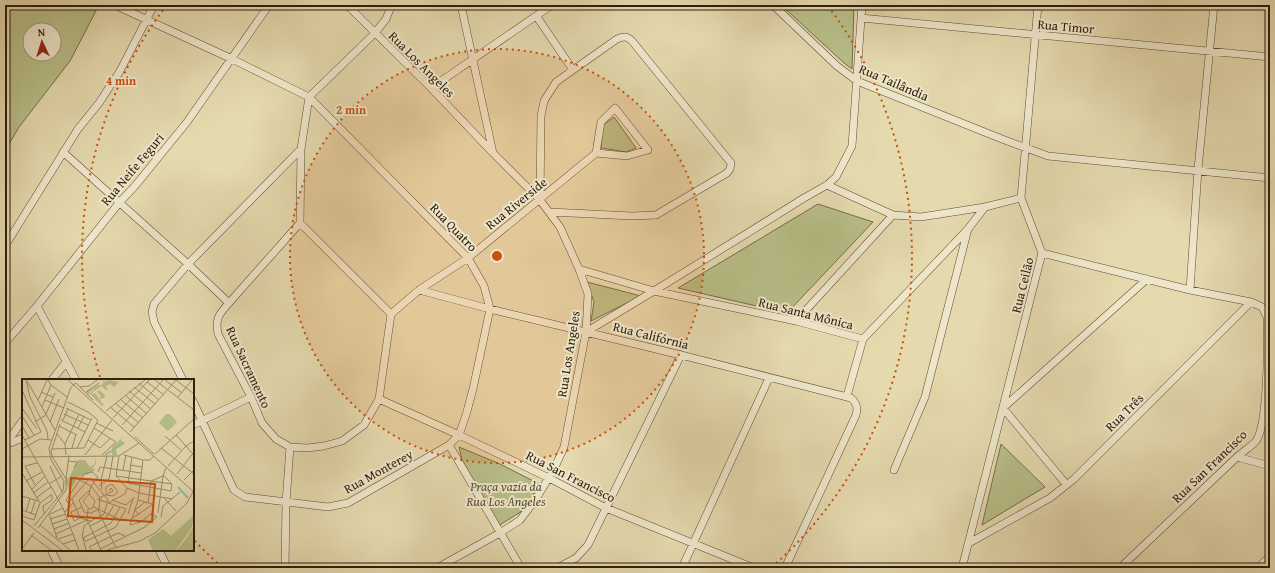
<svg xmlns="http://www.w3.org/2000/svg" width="1275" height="573" font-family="'Gentium Book Plus',serif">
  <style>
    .green { fill: #b8be88; stroke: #736e4a; fill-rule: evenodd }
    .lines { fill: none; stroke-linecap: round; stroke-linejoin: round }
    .minor-casing { stroke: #5c4c34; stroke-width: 8 }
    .minor { stroke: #eee6ca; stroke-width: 7 }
    .ring { fill: none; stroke: #cc500c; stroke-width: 2; stroke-dasharray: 2 4 }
    .labels { text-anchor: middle; stroke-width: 4; stroke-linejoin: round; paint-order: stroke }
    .street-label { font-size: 13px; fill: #2e1d0c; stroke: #eee6ca }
    .park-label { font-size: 13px; font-style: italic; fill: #574d31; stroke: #eee6ca }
    .inset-river { fill: none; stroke: #96baa7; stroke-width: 2 }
    .inset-road { fill: none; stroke: #9c8e6d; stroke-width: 1 }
    .view { fill: #cc500c; fill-opacity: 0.15; stroke: #cc500c; stroke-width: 2 }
    .inset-edge { fill: none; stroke: #2e1d0c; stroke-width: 2 }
    .centre { fill: #cc500c; stroke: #eee6ca; stroke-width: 2 }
    .ring-label { font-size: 12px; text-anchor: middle; font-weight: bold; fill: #cc500c; stroke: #eee6ca; stroke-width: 4; stroke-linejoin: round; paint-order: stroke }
  </style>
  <rect width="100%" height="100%" fill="#e5d9ae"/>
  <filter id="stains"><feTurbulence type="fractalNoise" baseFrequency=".005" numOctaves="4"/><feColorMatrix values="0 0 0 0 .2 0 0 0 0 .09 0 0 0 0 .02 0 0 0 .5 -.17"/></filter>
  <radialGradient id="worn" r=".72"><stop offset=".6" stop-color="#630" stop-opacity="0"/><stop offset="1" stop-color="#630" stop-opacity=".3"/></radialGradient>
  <!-- green -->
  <path class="green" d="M5 5H99L70 61 19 127 5 151ZM30 30H54V54H30Z
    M781 5H854L852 69 844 63Z
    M614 117 636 148 626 152 601 148 602 126Z
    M818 204 873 222 787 313 678 288Z
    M587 282 641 296 591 321 594 302Z
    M1001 444 1045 487 982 525Z
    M459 447 500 464 539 484 532 497 522 511 498 526 462 460Z"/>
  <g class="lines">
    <defs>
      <path id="minor" d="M347 5 431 88 493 153 540 200 560 227 579 269 588 294 586 332 564 447 555 467 536 499 520 520 500 533 437 568
        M461 5 493 153
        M773 5 837 66 857 81 1002 139 1048 156 1270 178
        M117 6 232 59 309 97 468 258 484 286 490 309 473 389 466 415 459 435 449 445 348 503 328 507 245 497 234 490 193 401
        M537 17 573 70
        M861 18 1270 57
        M431 88 552 5
        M63 152 188 264 229 303
        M827 185 893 215 921 217 985 207 1021 198
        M540 200 541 116 544 101 556 82 617 39C624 36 627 36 632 41L731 163 730 169 727 173 656 215 632 216 550 212
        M300 223 391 314 379 399 364 425 342 441 324 446 307 448 290 447 276 439 262 423 251 397 218 334C215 319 219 314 229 303Z
        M300 223 301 149 309 97 375 33 386 19 390 9 389 5
        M5 246 78 129 99 103 120 71 154 5
        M1042 253 1190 290 1251 302
        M579 269 654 291 796 321 863 339 968 229 985 207
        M419 290 490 309 681 355 851 398C857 403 858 408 856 415L785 568
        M1190 290 1198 169 1214 5
        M37 306 76 380
        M391 314 419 290 468 258 596 153 601 122 615 108 648 150 627 156 596 153
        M796 321 893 215
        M586 332 654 291 804 198 827 185 836 177 852 146 862 5
        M5 343 37 306 119 203 135 186 187 122 269 5
        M52 380 66 362
        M183 380 154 322 152 312 154 304 188 264 301 149
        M847 396 863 339
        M379 399 459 435 549 478 606 508 754 568
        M193 425 251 397
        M5 445 23 420
        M5 445 23 438
        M449 445 521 568
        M1237 457 1270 466
        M894 470 925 397 968 229
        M1066 484 1003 408 1147 279
        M969 543 1050 498 1074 479 1251 302 1262 307 1267 317C1268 341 1268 425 1256 441 1251 447 1242 452 1237 457L1120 568
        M51 550 60 568
        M159 550 168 568
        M285 568 286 503 290 447
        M557 568 576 558 588 545 681 355
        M682 568 769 378
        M962 568 1042 253 1021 198 1038 5
        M1258 568 1270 556"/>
    </defs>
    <!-- minor casing -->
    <use href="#minor" class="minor-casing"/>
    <!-- minor -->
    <use href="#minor" class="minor"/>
  </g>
  <!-- distance rings -->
  <circle cx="497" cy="256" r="207" fill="#cc500c" fill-opacity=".12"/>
  <g class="ring">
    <circle cx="497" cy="256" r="207"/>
    <path d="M222 567A415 415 0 0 1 193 539M100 377A415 415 0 0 1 166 6M828 6A415 415 0 0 1 772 567"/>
  </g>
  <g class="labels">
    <!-- street labels -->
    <g class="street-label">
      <text transform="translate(1066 26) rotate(5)" y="5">Rua Timor</text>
      <text transform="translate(422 64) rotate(45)" y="5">Rua Los Angeles</text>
      <text transform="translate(894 82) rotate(23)" y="5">Rua Tailândia</text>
      <text transform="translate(132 169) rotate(-50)" y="5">Rua Neife Feguri</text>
      <text transform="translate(516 203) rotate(-39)" y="5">Rua Riverside</text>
      <text transform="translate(454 227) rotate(46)" y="5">Rua Quatro</text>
      <text transform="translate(1022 285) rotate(-76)" y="5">Rua Ceilão</text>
      <text transform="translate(806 313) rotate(14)" y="5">Rua Santa Mônica</text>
      <text transform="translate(651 335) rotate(14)" y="5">Rua Califórnia</text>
      <text transform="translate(568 354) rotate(-81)" y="5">Rua Los Angeles</text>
      <text transform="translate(249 367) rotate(65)" y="5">Rua Sacramento</text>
      <text transform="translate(1124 412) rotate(-45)" y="5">Rua Três</text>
      <text transform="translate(1209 466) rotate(-44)" y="5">Rua San Francisco</text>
      <text transform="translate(378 471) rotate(-29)" y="5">Rua Monterey</text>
      <text transform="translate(571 476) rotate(27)" y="5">Rua San Francisco</text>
    </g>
    <!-- park labels -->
    <g class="park-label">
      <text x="506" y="491">Praça vazia da<tspan x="506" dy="15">Rua Los Angeles</tspan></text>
    </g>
  </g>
  <!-- overview -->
  <g transform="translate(22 379)">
    <rect width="172" height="172" fill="#e5d9ae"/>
    <path d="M82 1V3L87 1 97 3 92 8 88 5 84 7 86 12 79 7 71 13 70 16 73 14 77 20 79 17 75 13 77 11 83 16 82 19 77 20 82 26 80 27 68 15 69 14 74 8 68 13 67 16 64 13 76 6H80ZM144 35H148L155 43 146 52 137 44ZM102 57 99 61 103 65H99L94 70 95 76H90V68ZM74 77V85L70 89 73 91 71 93 56 98 48 110 45 107 44 100 47 99 56 81H63L68 88 73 85ZM172 136 170 148 154 171H131L126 161 141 150 149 157ZM172 147V171H155L164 160Z" fill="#b8be88"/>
    <path class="inset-river" d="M83 76 102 64M156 108 166 119"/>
    <path class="inset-road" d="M4 1 8 18 25 52 26 60M46 1 172 113M133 1 172 31M143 1 160 14M154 1 172 15M5 2 33 51M125 3 142 16M117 4 137 21M29 6 45 18M58 8 67 7 75 1M58 8 71 21M112 8 133 25M0 11 19 53 3 61M107 12 129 30M19 13 31 18M64 13 77 4M103 16 125 35M156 18 170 1M98 20 121 39M16 21 25 1M23 21 42 29M93 24 117 44M20 28 29 6 26 1M88 28 112 48M0 29 15 50M44 29 69 41M84 32 123 1M24 35 33 14M42 35 66 46M0 37 12 56M91 39 127 1M39 41 63 53M41 41 46 30M13 43 24 36M28 43 37 20M74 44 91 52M100 46 141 1M0 47 7 59M37 47 55 56M56 49 62 37M72 49 94 63 80 76M108 53 154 1M35 55 43 65 44 76M0 56 41 129 57 171M154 56 171 75M143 57 159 71M113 58 132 75M66 61 78 69 89 59M43 65 57 35M50 69 54 55M55 69 70 39M139 69 172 95M0 70 18 60 29 61M30 70 62 69 76 41 66 33 46 23M133 75 172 40M63 76 90 41M102 76 121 81H128L132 77M0 78 97 77 117 64M46 82 55 83 52 89M108 86 120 88M28 87 40 113M146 87 164 67 172 62M101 91 104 76M76 93 78 88 119 94M0 94 18 124 12 141M155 95 172 73M94 97 105 109 117 114 150 120M94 97 150 105M94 97 97 77M44 100 47 76M56 100 69 107 78 119 77 130M162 101 172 91M4 102 20 93M106 104 149 112 150 105 141 96M106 104 110 78M27 105 40 97M13 106 3 87 15 84M77 107 87 100 91 77M9 111 23 97M68 111 57 121 62 133 69 134 77 130M80 111 79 101 85 77M11 114 26 103M84 114V108L90 105 96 113 91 117 84 116M67 115 73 122 71 129 67 130 61 122ZM0 117 16 122M14 119 29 108M77 119 91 112 89 109 87 112M142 119 154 132M90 121 104 126 113 118M116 121 130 125M18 124 30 115M46 124 68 99 86 121 82 135 69 142 58 139 50 120M46 124 44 121 62 95 70 93 76 98 69 107 67 115M86 124 103 115 105 109M126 124 129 102 141 97M72 128 98 141M0 131 14 136M76 131 94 169M4 133 8 120M43 133 51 124M22 134 21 127 30 121V116M136 134 141 97 144 89M9 135 13 122M27 135 35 159M28 135 41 129M106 135 111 120M117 136 113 131 123 123M0 137 12 141M139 138 141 127 158 113M58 139 52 142 49 133 60 128M28 140 44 135M0 141 40 171M65 141 79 171M69 142 62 147 60 158 64 162 94 148 104 130 75 120M30 145 45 140M18 146 48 171M108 146 116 121 121 81M108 146 119 143 130 134 131 125 111 139M12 147 41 112 42 102 29 81 27 69 49 8 54 4 58 8M68 147 84 139 92 126M16 149 44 111V100L31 79 29 73 38 45M32 150 47 144M34 155 65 141 66 130M9 156 29 171M36 160 51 155M41 165 53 161M0 170 12 154M78 170 123 148 135 138 128 135M64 171 61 159 89 144 98 128M70 171 67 168 96 154 103 157M85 171 118 162 133 154 165 124 172 111"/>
    <path class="view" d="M49 99 133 105 130 143 46 137Z"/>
    <rect width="172" height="172" class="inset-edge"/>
  </g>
  <circle cx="497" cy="256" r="6" class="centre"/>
  <g class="ring-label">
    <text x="121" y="85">4 min</text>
    <text x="351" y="114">2 min</text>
  </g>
  <!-- margin -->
  <rect width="1275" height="573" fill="none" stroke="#e5d9ae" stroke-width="20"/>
  <rect x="6" y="6" width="1263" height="561" fill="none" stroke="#2e1d0c" stroke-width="2"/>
  <rect x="10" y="10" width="1255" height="553" fill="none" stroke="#2e1d0c"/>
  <!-- north arrow -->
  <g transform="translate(42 42) rotate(356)"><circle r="19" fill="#eee6ca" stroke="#a1967e"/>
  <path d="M0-3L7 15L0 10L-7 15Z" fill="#8f2418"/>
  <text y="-6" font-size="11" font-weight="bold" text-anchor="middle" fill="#2e1d0c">N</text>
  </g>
  <rect width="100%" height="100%" filter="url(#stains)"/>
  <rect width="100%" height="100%" fill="url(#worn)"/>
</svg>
